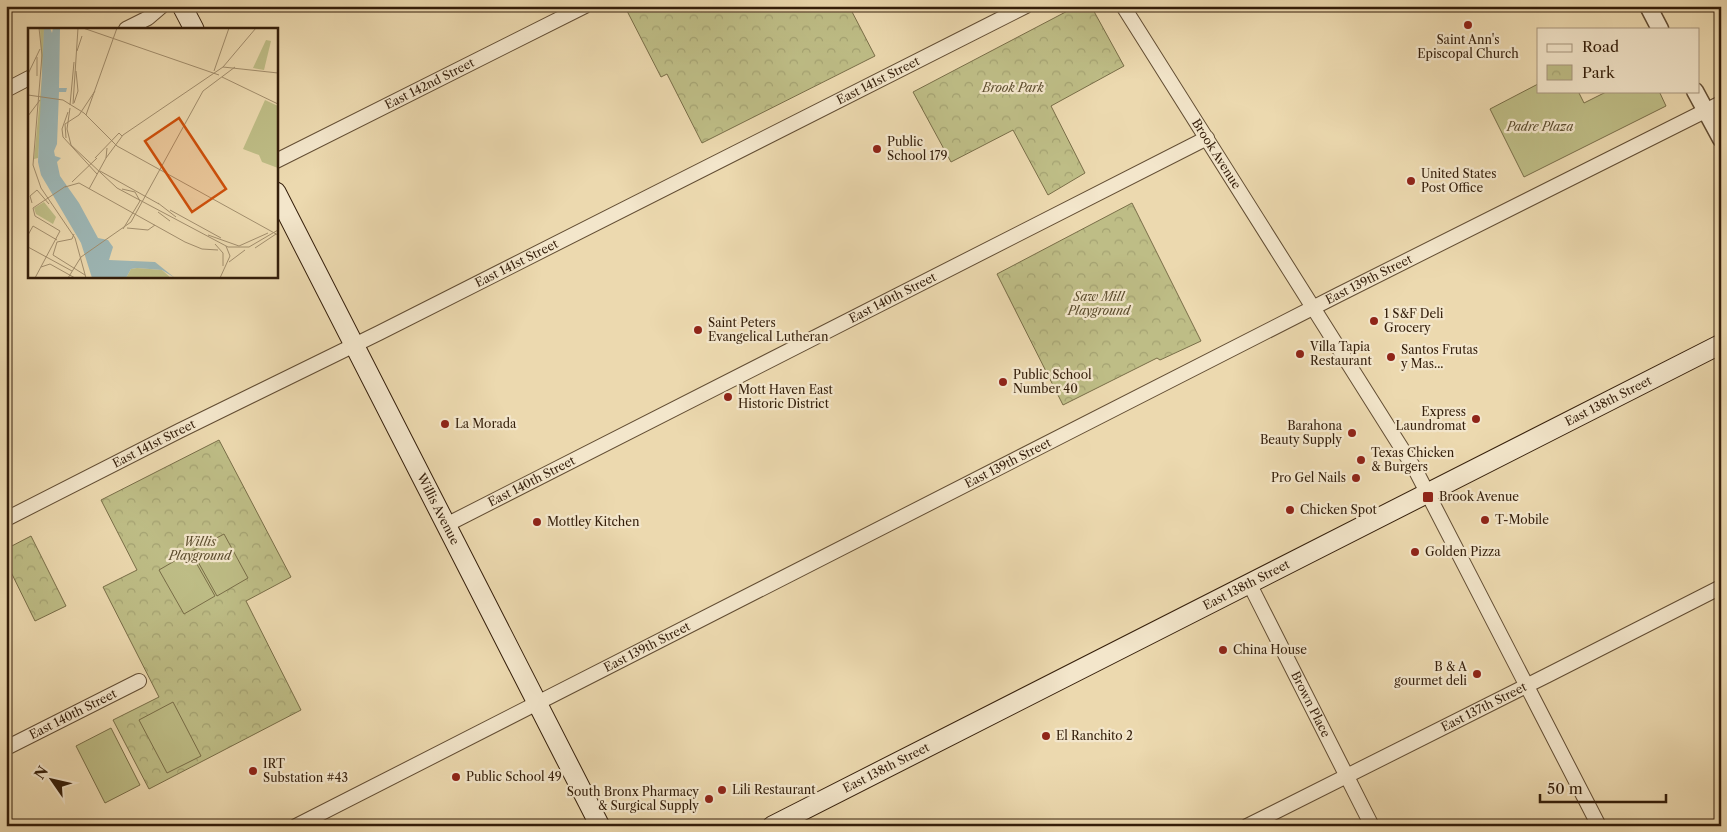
<svg xmlns="http://www.w3.org/2000/svg" width="1727" height="832" font-family="'Libre Caslon Text',serif">
  <style>
    .park { fill: url(#park-crowns); stroke: #796e48 }
    .garden { fill: #bebd86; stroke: #796e48 }
    .lines { fill: none; stroke-linecap: round; stroke-linejoin: round }
    .minor-casing { stroke: #624d33; stroke-width: 16 }
    .tertiary-casing { stroke: #624d33; stroke-width: 19 }
    .secondary-casing { stroke: #341e0a; stroke-width: 21 }
    .minor { stroke: #f3e6cb; stroke-width: 14 }
    .tertiary { stroke: #f3e6cb; stroke-width: 16 }
    .secondary { stroke: #f3e6cb; stroke-width: 19 }
    .poi-dot { fill: #8f2418; stroke: #f3e6cb; stroke-width: 2 }
    .labels { text-anchor: middle; stroke-width: 4.5; stroke-linejoin: round; paint-order: stroke }
    .poi-label { font-size: 12px; fill: #341e0a; stroke: #f3e6cb; text-anchor: start }
    .street-label { font-size: 12px; fill: #341e0a; stroke: #f3e6cb }
    .park-label { font-size: 12px; font-style: italic; fill: #5d4e2f; stroke: #f3e6cb }
    .inset-road { fill: none; stroke: #a28e6d; stroke-width: 1 }
    .view { fill: #cd500c; fill-opacity: 0.15; stroke: #cd500c; stroke-width: 2.5 }
    .inset-edge { fill: none; stroke: #341e0a; stroke-width: 2.5 }
  </style>
  <defs>
    <pattern id="park-crowns" width="20" height="18" patternUnits="userSpaceOnUse" patternTransform="scale(1.25)"><rect width="20" height="18" fill="#bebd86"/><path d="M2 6a3 3 0 1 1 6 0M12 15a3 3 0 1 1 6 0" fill="none" stroke="#a4a272"/></pattern>
  </defs>
  <rect width="100%" height="100%" fill="#ecd9af"/>
  <filter id="stains"><feTurbulence type="fractalNoise" baseFrequency=".004" numOctaves="4"/><feColorMatrix values="0 0 0 0 .2 0 0 0 0 .09 0 0 0 0 .02 0 0 0 .5 -.17"/></filter>
  <radialGradient id="worn" r=".72"><stop offset=".6" stop-color="#630" stop-opacity="0"/><stop offset="1" stop-color="#630" stop-opacity=".3"/></radialGradient>
  <!-- park -->
  <path class="park" d="M632 6H849L875 56 702 143 667 74 661 77 626 9Z
    M1077 6H1091L1124 66 1051 106 1085 173 1048 195 1013 130 951 162 913 92Z
    M1132 203 1201 341 1160 360 1157 358 1063 405 997 274Z
    M219 440 291 577 246 601 301 710 149 789 113 720 159 697 103 587 137 570 101 500Z
    M31 536 66 606 35 621 6 562V549Z"/>
  <!-- garden -->
  <path class="garden" d="M1538 84V91H1578L1584 103 1608 91H1659L1666 106 1524 177 1490 109Z
    M224 534 248 578 217 596 192 551Z
    M190 552 215 596 184 614 159 570Z
    M173 702 201 756 167 773 139 720Z
    M111 728 140 785 105 803 76 746Z"/>
  <g class="lines">
    <defs>
      <g id="minor">
        <path id="s1" d="M1123 6 1416 471 1599 826"/>
        <path d="M126 29 148 18 162 6"/>
        <path d="M6 90 29 78"/>
        <path id="s2" d="M276 161 585 6"/>
        <path id="s3" d="M6 519 179 431 379 333 1026 6"/>
        <path id="s4" d="M446 525 1207 138"/>
        <path id="s5" d="M1249 583 1372 826"/>
        <path id="s6" d="M6 748 139 681"/>
        <path id="s7" d="M296 826 1338 295 1721 103"/>
        <path id="s8" d="M1247 826 1548 675 1721 587"/>
      </g>
      <path id="tertiary" d="M1648 6 1660 29
        M1695 91 1721 139"/>
      <g id="secondary">
        <path d="M182 6 194 29"/>
        <path id="s9" d="M276 192 600 826"/>
        <path id="s10" d="M772 826 1721 344"/>
      </g>
    </defs>
    <!-- minor casing -->
    <use href="#minor" class="minor-casing"/>
    <!-- tertiary casing -->
    <use href="#tertiary" class="tertiary-casing"/>
    <!-- secondary casing -->
    <use href="#secondary" class="secondary-casing"/>
    <!-- minor -->
    <use href="#minor" class="minor"/>
    <!-- tertiary -->
    <use href="#tertiary" class="tertiary"/>
    <!-- secondary -->
    <use href="#secondary" class="secondary"/>
  </g>
  <!-- markers -->
  <g class="poi-dot">
    <circle cx="1468" cy="25" r="5"/>
    <circle cx="877" cy="149" r="5"/>
    <circle cx="1411" cy="181" r="5"/>
    <circle cx="1374" cy="321" r="5"/>
    <circle cx="698" cy="330" r="5"/>
    <circle cx="1300" cy="354" r="5"/>
    <circle cx="1391" cy="357" r="5"/>
    <circle cx="1003" cy="382" r="5"/>
    <circle cx="728" cy="397" r="5"/>
    <circle cx="1476" cy="419" r="5"/>
    <circle cx="445" cy="424" r="5"/>
    <circle cx="1352" cy="433" r="5"/>
    <circle cx="1361" cy="460" r="5"/>
    <circle cx="1356" cy="478" r="5"/>
    <rect x="1422" y="491" width="12" height="12" rx="2.5"/>
    <circle cx="1290" cy="510" r="5"/>
    <circle cx="1485" cy="520" r="5"/>
    <circle cx="537" cy="522" r="5"/>
    <circle cx="1415" cy="552" r="5"/>
    <circle cx="1223" cy="650" r="5"/>
    <circle cx="1477" cy="674" r="5"/>
    <circle cx="1046" cy="736" r="5"/>
    <circle cx="253" cy="771" r="5"/>
    <circle cx="456" cy="777" r="5"/>
    <circle cx="722" cy="790" r="5"/>
    <circle cx="709" cy="799" r="5"/>
  </g>
  <g class="labels">
    <!-- poi labels -->
    <g class="poi-label">
      <text x="1468" y="44" text-anchor="middle">Saint Ann's<tspan x="1468" dy="14">Episcopal Church</tspan></text>
      <text x="887" y="146">Public<tspan x="887" dy="14">School 179</tspan></text>
      <text x="1421" y="178">United States<tspan x="1421" dy="14">Post Office</tspan></text>
      <text x="1384" y="318">1 S&amp;F Deli<tspan x="1384" dy="14">Grocery</tspan></text>
      <text x="708" y="327">Saint Peters<tspan x="708" dy="14">Evangelical Lutheran</tspan></text>
      <text x="1310" y="351">Villa Tapia<tspan x="1310" dy="14">Restaurant</tspan></text>
      <text x="1401" y="354">Santos Frutas<tspan x="1401" dy="14">y Mas...</tspan></text>
      <text x="1013" y="379">Public School<tspan x="1013" dy="14">Number 40</tspan></text>
      <text x="738" y="394">Mott Haven East<tspan x="738" dy="14">Historic District</tspan></text>
      <text x="1466" y="416" text-anchor="end">Express<tspan x="1466" dy="14">Laundromat</tspan></text>
      <text x="455" y="428">La Morada</text>
      <text x="1342" y="430" text-anchor="end">Barahona<tspan x="1342" dy="14">Beauty Supply</tspan></text>
      <text x="1371" y="457">Texas Chicken<tspan x="1371" dy="14">&amp; Burgers</tspan></text>
      <text x="1346" y="482" text-anchor="end">Pro Gel Nails</text>
      <text x="1439" y="501">Brook Avenue</text>
      <text x="1300" y="514">Chicken Spot</text>
      <text x="1495" y="524">T-Mobile</text>
      <text x="547" y="526">Mottley Kitchen</text>
      <text x="1425" y="556">Golden Pizza</text>
      <text x="1233" y="654">China House</text>
      <text x="1467" y="671" text-anchor="end">B &amp; A<tspan x="1467" dy="14">gourmet deli</tspan></text>
      <text x="1056" y="740">El Ranchito 2</text>
      <text x="263" y="768">IRT<tspan x="263" dy="14">Substation #43</tspan></text>
      <text x="466" y="781">Public School 49</text>
      <text x="732" y="794">Lili Restaurant</text>
      <text x="699" y="796" text-anchor="end">South Bronx Pharmacy<tspan x="699" dy="14">&amp; Surgical Supply</tspan></text>
    </g>
    <!-- street labels -->
    <g class="street-label">
      <text dy="4" stroke="none"><textPath href="#s3" startOffset="976">East 141st Street</textPath></text>
      <text dy="4" stroke="none"><textPath href="#s2" startOffset="172">East 142nd Street</textPath></text>
      <text dy="4" stroke="none"><textPath href="#s1" startOffset="175">Brook Avenue</textPath></text>
      <text dy="4" stroke="none"><textPath href="#s3" startOffset="571">East 141st Street</textPath></text>
      <text dy="4" stroke="none"><textPath href="#s7" startOffset="1204">East 139th Street</textPath></text>
      <text dy="4" stroke="none"><textPath href="#s4" startOffset="501">East 140th Street</textPath></text>
      <text dy="4" stroke="none"><textPath href="#s10" startOffset="938">East 138th Street</textPath></text>
      <text dy="4" stroke="none"><textPath href="#s3" startOffset="166">East 141st Street</textPath></text>
      <text dy="4" stroke="none"><textPath href="#s7" startOffset="799">East 139th Street</textPath></text>
      <text dy="4" stroke="none"><textPath href="#s4" startOffset="96">East 140th Street</textPath></text>
      <text dy="4" stroke="none"><textPath href="#s9" startOffset="356">Willis Avenue</textPath></text>
      <text dy="4" stroke="none"><textPath href="#s10" startOffset="532">East 138th Street</textPath></text>
      <text dy="4" stroke="none"><textPath href="#s7" startOffset="394">East 139th Street</textPath></text>
      <text dy="4" stroke="none"><textPath href="#s5" startOffset="136">Brown Place</textPath></text>
      <text dy="4" stroke="none"><textPath href="#s8" startOffset="265">East 137th Street</textPath></text>
      <text dy="4" stroke="none"><textPath href="#s6" startOffset="75">East 140th Street</textPath></text>
      <text dy="4" stroke="none"><textPath href="#s10" startOffset="128">East 138th Street</textPath></text>
    </g>
    <!-- park labels -->
    <g class="park-label">
      <text x="1013" y="92">Brook Park</text>
      <text x="1540" y="131">Padre Plaza</text>
      <text x="1099" y="301">Saw Mill<tspan x="1099" dy="14">Playground</tspan></text>
      <text x="200" y="546">Willis<tspan x="200" dy="14">Playground</tspan></text>
    </g>
  </g>
  <!-- overview -->
  <g transform="translate(28 28)">
    <rect width="250" height="250" fill="#ecd9af"/>
    <path d="M12 0H16L15 67 10 130 6 131 14 50ZM237 72 250 78V140L234 134 231 127 215 121ZM16 174 28 189 25 196 8 186 6 180ZM109 240 134 242 143 250H98L103 241Z" fill="#bebd86"/>
    <path d="M238 12 243 13 236 42 225 40Z" fill="#bebd86"/>
    <path d="M16 0H22L24 5 25 0H32L31 60H39L38 64H31L29 116 26 123 27 128 33 130 29 134 32 148 51 175 70 210 80 212 85 219 81 232 127 234 147 250 134 242 109 240 103 241 98 250H64L53 215 13 147 10 134Z" fill="#9db7b6"/>
    <path class="inset-road" d="M11 0 14 27 5 137 13 160 47 210 58 250M55 0 191 47M49 23 54 8M9 29V48M195 39 250 45M186 43 201 0M0 46 12 21M194 49 250 76M0 67 35 72 56 85 89 118 250 207M46 75 50 63 48 43M45 76 50 0M42 77 46 34M42 80 39 101 43 117 89 160 200 219H221L250 202M40 84 34 101 35 109 69 146M58 87 89 0M0 88 12 72M38 110 37 96 51 87 67 63M67 130 91 105 94 108M78 130 95 107 195 39 228 0M72 143 131 176M44 154 69 130M37 159 51 155 157 214 174 221 190 222M61 161 78 130 79 120M94 161 107 164 112 173 95 201M4 175 2 168 9 162 21 176M130 175 148 189M5 180 7 188 32 203 7 250M5 180 38 158M142 182 193 210M130 184 142 193M99 200 120 202 127 197M46 206 44 211 29 214 25 227 57 247M0 207 5 198 29 212M180 207 211 218 240 205M187 216 195 225V238M0 219 44 243M227 220 248 206M201 234 217 222M13 239 22 236 47 250M40 250 53 229 103 194 175 63 207 39M192 250 202 228 198 218"/>
    <path class="view" d="M151 90 198 161 164 184 117 113Z"/>
    <rect width="250" height="250" class="inset-edge"/>
  </g>
  <!-- margin -->
  <rect width="1727" height="832" fill="none" stroke="#ecd9af" stroke-width="25"/>
  <rect x="8" y="8" width="1712" height="817" fill="none" stroke="#341e0a" stroke-width="2.5"/>
  <rect x="12" y="12" width="1702" height="807" fill="none" stroke="#341e0a"/>
  <!-- legend -->
  <rect x="1537" y="28" width="162" height="65" fill="#f3e6cb" stroke="#a7967e"/>
  <rect x="1547" y="44" width="25" height="8" fill="#f3e6cb" stroke="#a7967e"/>
  <text x="1582" y="52" font-size="15" fill="#341e0a">Road</text>
  <rect x="1547" y="65" width="25" height="15" fill="url(#park-crowns)" stroke="#a7967e"/>
  <text x="1582" y="78" font-size="15" fill="#341e0a">Park</text>
  <!-- north arrow -->
  <g transform="translate(52 780) rotate(304)" stroke="#f3e6cb" stroke-width="4" paint-order="stroke">
  <path d="M0-4L9 19L0 12L-9 19Z" fill="#341e0a"/>
  <text y="-8" font-size="14" font-weight="bold" text-anchor="middle" fill="#341e0a">N</text>
  </g>
  <!-- scale -->
  <path d="M1540 794v8h126v-8" fill="none" stroke="#341e0a" stroke-width="2.5"/>
  <text x="1547" y="794" font-size="15" fill="#341e0a" stroke="#f3e6cb" stroke-width="4" paint-order="stroke">50 m</text>
  <rect width="100%" height="100%" filter="url(#stains)"/>
  <rect width="100%" height="100%" fill="url(#worn)"/>
</svg>
